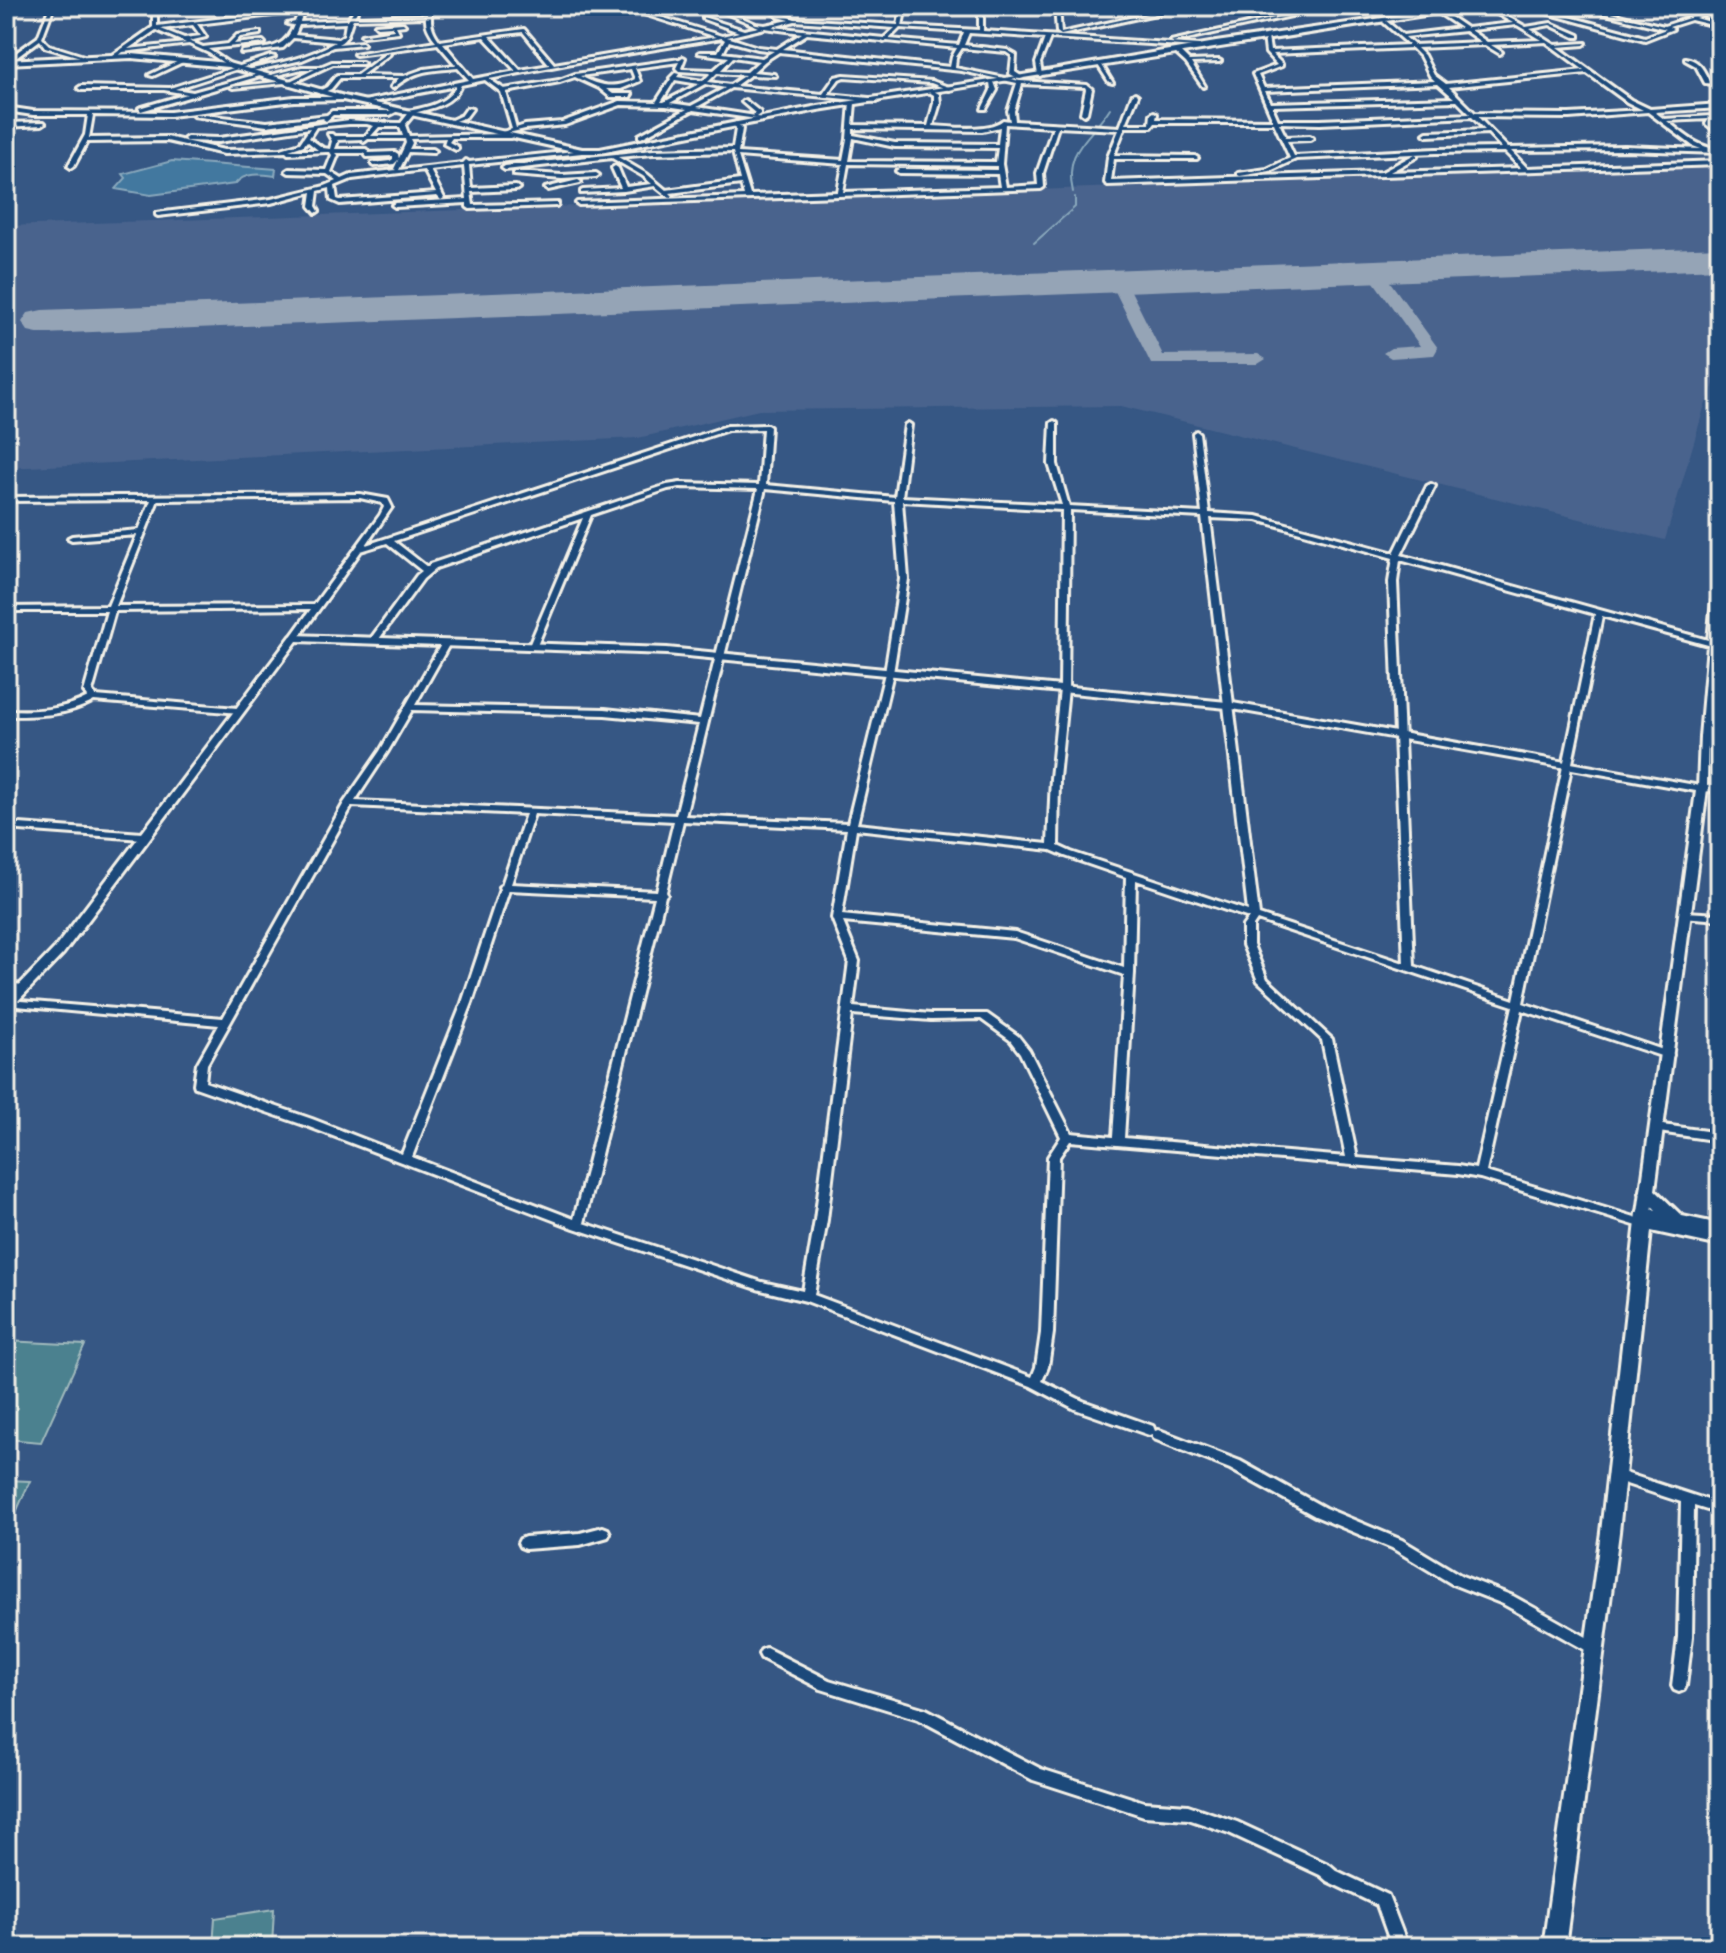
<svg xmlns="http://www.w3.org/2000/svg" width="1726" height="1953" font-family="'Comic Neue',sans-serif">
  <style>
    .built { fill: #49638d }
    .green { fill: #4c818f; stroke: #a0b9bc; stroke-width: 2 }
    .water { fill: #42789f; stroke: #89a8bc; stroke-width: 2 }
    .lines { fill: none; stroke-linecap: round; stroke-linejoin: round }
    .stream { stroke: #89a8bc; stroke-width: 2 }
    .taxiway { fill: #95a4b6; fill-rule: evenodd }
    .runway { fill: #95a4b6; fill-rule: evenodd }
    .minor-casing { stroke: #f4f1e8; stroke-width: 6 }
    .tertiary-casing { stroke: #f4f1e8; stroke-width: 6 }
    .secondary-casing { stroke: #f4f1e8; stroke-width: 6 }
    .minor { fill: #1f4a7a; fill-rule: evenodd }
    .tertiary { fill: #1f4a7a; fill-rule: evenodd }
    .secondary { fill: #1f4a7a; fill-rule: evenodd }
  </style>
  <rect width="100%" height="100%" fill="#365784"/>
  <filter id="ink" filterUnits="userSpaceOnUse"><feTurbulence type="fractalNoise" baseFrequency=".0125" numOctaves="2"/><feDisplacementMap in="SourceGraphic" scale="16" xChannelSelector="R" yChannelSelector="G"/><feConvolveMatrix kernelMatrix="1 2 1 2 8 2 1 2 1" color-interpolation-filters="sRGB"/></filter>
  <g filter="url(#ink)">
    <!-- built -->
    <path class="built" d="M1720 166V370L1704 408 1665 540 1121 406 759 410 638 438 6 468V226Z"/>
    <!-- green -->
    <path class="green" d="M6 1341 85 1345 41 1442 6 1439Z
      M6 1480 30 1481 6 1535Z
      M274 1909 272 1947H213L215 1918Z"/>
    <!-- water -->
    <path class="water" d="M172 161 276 169 275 176C260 174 245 172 235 184L151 195 116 189 126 178 123 174Z"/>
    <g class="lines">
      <!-- stream -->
      <path class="stream" d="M1073 192C1063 149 1090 140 1110 108
        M1034 243 1075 207V197"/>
      <!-- taxiway -->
      <path class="taxiway" d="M1374 266 1380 268 1438 348 1434 355 1391 358 1383 353 1391 348 1420 346 1366 271Z
        M1118 276 1126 281 1163 355 1258 354 1266 359 1258 364H1151L1110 281Z"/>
      <!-- runway -->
      <path class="runway" d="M1720 247V269L42 334 28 331 22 322 28 313 42 310Z"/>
      <defs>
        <path id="minor" d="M50 6H54L42 38 49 45 84 56V58L45 47 40 40 9 63H6V60L38 37Z
          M153 6H157V26L300 9 302 6H328L305 8 300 22 348 20 356 6H360L354 17 427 15 428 6H432C430 21 430 28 440 41L524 29 554 64 716 37 618 6H625L722 36 739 32 703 19V17L744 30 759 27 709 6H715L756 24 765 25 790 20 779 17 761 6C770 6 785 16 795 19L898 25 902 6H906L902 26 979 30V6H983V31L1200 45 1198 47 1050 38 1040 63 1042 75 1040 76 1038 75 1036 63 1045 38 969 33 964 45 1007 50 1016 55 1015 72 1024 78 1020 79 1010 74 1012 56 1006 52 962 48 956 57 955 68 1020 81 1087 85 1092 89 1087 113 1084 115 1081 113 1086 89 1085 87 1022 84 1014 111 1015 121 1120 127 1132 95 1135 93 1138 95 1126 124H1150L1151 114 1154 112 1157 114 1156 119 1273 120 1253 74 1277 65 1266 53 1264 36 1268 37 1270 51 1409 45 1383 22 1385 20 1403 35 1461 28 1440 14 1418 6C1437 6 1451 17 1467 28L1513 23 1483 6H1488L1526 27 1551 23 1579 35V37H1575L1550 25 1530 29 1555 45 1586 43 1584 45 1558 47 1631 100 1650 109 1720 104V108L1655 112 1664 119 1712 116 1717 114 1711 123 1720 130V135L1706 124 1709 119 1667 121C1684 134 1699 149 1720 149V153L1625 150 1511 151 1527 168 1720 161V165L1108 185 1105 183 1108 157 1119 130 1058 127 1043 173 1044 187 1041 189 579 205 576 203 577 202 744 196 741 184 670 193 673 196 670 198 655 186 624 191 581 193V191L583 190 621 188 612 168 615 166 618 168 626 187 652 184 643 176 612 158 505 170 502 168 505 166 653 150 733 148 736 129 733 124 736 122 742 129 738 153 843 160 847 139 850 102 855 103 853 125 928 126 934 103V95L929 92 932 90 939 94 940 103 933 126C952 127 989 132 1003 120L1010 121 1008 111 1017 83 962 71 779 52 765 61 753 72 774 74 776 76 750 75 735 86 823 94 835 77 844 75 932 81 954 89 949 90 931 83 844 77 839 79 828 94 879 99 877 102 731 88 697 107 756 116 753 115 755 113 742 102 745 100 760 112V114L756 117 764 118V120L693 110 641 138 639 137V135L687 109 666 106 621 105 565 125 525 129 504 134 512 135V137L510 138H452L449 142 458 147V149L456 150 444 144 446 138 410 139 412 143 409 149H433L436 151 433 153 408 152 399 170 463 163 466 160 469 162 584 150 585 151 582 153 469 165 471 188 516 186 519 188 516 190 471 192 473 205 558 203V205L556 206 470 209 467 207V203L395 207 392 205 395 203 467 199 464 166 430 170 444 198 441 200 437 196 340 204 331 200 330 188 318 191 316 206 319 211 316 213 310 206 312 192 271 203 158 216 156 215V213L271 199 325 186 337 181 327 174 289 173 286 171 289 169 326 170 332 155 330 152H326L288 154 286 152 224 154 167 141 87 142 74 166 71 168 68 166 85 135 88 115H33L6 111V107L33 111 170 112 294 97H345L343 100 294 101 170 116 93 115 89 138 167 137 224 150 281 149 300 143 310 128 219 142 187 141 184 139 187 137 219 138 349 120C366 121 383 123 401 123L408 114H403V112C422 108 447 105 456 86L362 104 359 102 469 80 458 68C428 71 418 69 393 88L391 87 399 78H340L331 89 320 94 317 92 327 87 337 75H357L388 52 390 54 362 75 404 76 424 69 456 65 438 44 356 55 354 54 436 41C431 35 425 26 426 17L353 19C348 29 349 39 338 44L362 42 364 44 333 47 302 60 248 72 246 70C277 64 308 58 335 42L293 38 283 48 241 53 243 51C267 47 284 51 294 25L287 24 295 22 299 12 197 24 206 37 189 41 203 47 228 44 237 35 260 32V34L240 37 234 44 263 41 265 43 208 49 230 64 228 66 209 53 189 44 123 52 117 57H113V55L153 27ZM795 21 895 28 884 38 772 27ZM346 23 344 35 338 39 295 35 299 25ZM193 25 201 36 184 38 161 29ZM1517 25 1542 40 1487 42 1470 30ZM765 28 802 33 777 49 758 47 727 37ZM900 28 964 32 959 45 889 39ZM156 30 186 43 128 49ZM1465 31 1481 42 1414 45 1405 37ZM523 32 550 65 520 70 489 36ZM807 34 882 41 884 42 887 41 957 48 952 57 950 67 783 49ZM484 37 516 71 473 79 443 43ZM722 38 725 40 718 52H700L698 53 729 57 714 70 682 69 681 68 685 58 683 57 680 59 575 74 559 80 504 89 489 79 572 63ZM729 41 758 49 774 51 762 58 723 53ZM1546 42 1584 70 1446 84 1434 75 1424 55 1417 48 1485 45 1500 54 1502 52 1491 45ZM1412 48 1420 56 1430 76 1435 81 1264 88 1258 75 1282 66V64L1272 54ZM733 57 759 61 747 72 720 71ZM679 62 676 68 679 71 711 73 703 81 677 77 679 74 675 73 670 78 671 79 656 102 620 101 562 122 525 125 516 128 506 92 560 82 575 77 599 88 610 97H630L632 94H613L606 89H621L640 81 635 68ZM631 69 635 79C615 90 599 86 580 76ZM717 73 745 75 730 85 708 82ZM1587 73 1627 102 1643 110 1569 114 1475 113 1449 87ZM485 80 501 92 512 129 502 132 504 134 409 136 405 125 414 114 413 113C431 109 454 104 461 85ZM675 80 699 84 664 102H661ZM705 84 725 88 691 106 670 103ZM1438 84 1454 98 1271 103 1265 91ZM1457 101 1470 114 1320 120H1278L1272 106ZM1648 112 1693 146 1701 149 1625 146 1508 148 1478 117 1569 118ZM1472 117 1485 130 1427 132 1424 134 1427 136 1488 133 1502 148 1436 149 1294 156 1287 141 1310 140 1313 138 1310 136 1286 137 1279 123 1320 124ZM1155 123H1274L1290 158 1267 169 1238 173V175L1240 176 1270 171 1296 159 1436 153 1505 152 1521 168 1390 172 1417 157V155L1415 154 1382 172 1111 181 1114 159H1197L1198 158 1195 156 1114 155 1125 127H1152ZM349 124H367L374 126 365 136H334L332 134H328L332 141 330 149 323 148 309 138 316 127ZM1005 124 1053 127 1037 173 1038 185 1006 187 1002 164ZM379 127H400L403 136H371ZM1000 127 998 144 895 143 853 135V129L982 131ZM853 138 895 147 998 148 996 162 849 161ZM362 139 364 142 368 139H405L406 143 394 169 396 170 351 175 342 179 331 172 338 155 336 153H364L367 157 393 156V159L390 161 372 163V165L374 166 394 164 399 159 398 154 395 152 369 153 366 149H335L338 141 337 140ZM307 141 318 150H289L304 145ZM733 152 740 180 666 190 647 174 618 157 653 154ZM738 156 843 164 838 192 750 195ZM848 164 997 166V170L899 169 896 171 899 173 998 174 1000 187 843 192ZM424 170 436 193 340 200 337 199 335 186 352 179Z
          M1055 6H1059L1061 33 1184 6H1192L1061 35 1057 32Z
          M1329 6H1337L1173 42 1171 41Z
          M1521 6H1528L1645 37 1666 29 1574 6H1582L1664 26 1720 8V10L1696 18 1720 25V27L1691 20 1669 27 1673 29 1645 40Z
          M403 23 405 25 396 26 399 32 363 36 361 35 394 30 392 26 377 27 375 25Z
          M1174 50H1178L1189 61 1219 60 1221 61 1219 62 1191 63 1205 86 1203 87 1186 63 1174 52Z
          M271 56 275 57 175 89 193 92 258 74 260 76 141 111 139 108 187 94 164 90H81L78 88 81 86 170 88Z
          M1685 58C1699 60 1703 69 1709 81L1720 83V85L1705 83 1696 66 1685 60Z
          M183 59 187 60 153 76 149 75Z
          M332 62H362L364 63 362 64H333L290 84 288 82 315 69H302L265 78 263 77 302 67H320Z
          M1100 64 1102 65 1113 83 1109 82 1098 65Z
          M286 81 284 83 233 88 231 87Z
          M990 82H994L997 90 986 109H982L991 90Z
          M396 108 398 111 390 115H333L326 121 323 119 324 118 267 126 193 116 196 114 267 122 327 115 332 111H389Z
          M467 108 472 109 466 117 449 123V121L462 115Z
          M44 122 45 123 42 125 6 127V123Z
          M516 172 562 175 596 173 599 175 596 177 562 179 514 175V173Z
          M578 180 581 182 580 183 548 190 545 188Z
          M1054 421 1057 423V464L1069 506 1202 513 1193 433 1196 431 1199 433 1209 513 1257 516 1394 553 1427 486 1431 484 1435 486 1401 555 1708 640 1712 601 1716 599 1720 601 1708 737 1707 786 1720 784V790L1702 792 1698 789 1700 737 1708 645 1602 616 1523 1003 1672 1053 1673 1055 1672 1057H1664L1522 1010 1486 1172 1648 1221 1650 1224 1648 1227 1644 1228 1480 1178 1458 1174 1070 1141 1059 1157 1053 1333 1048 1367 1042 1381 1083 1401 1153 1426 1155 1431 1158 1430 1162 1431 1240 1461 1325 1508 1402 1540 1462 1576 1513 1596 1599 1644 1601 1648 1599 1652 1594 1654 1589 1652 1503 1604 1452 1584 1392 1548 1315 1516 1230 1469 1154 1439 1152 1434 1149 1435 1075 1409 1031 1386 806 1301 757 1289 574 1228 304 1125 195 1087 194 1084 197 1064 219 1025 6 1005V1001L9 1000 223 1018 344 803 380 751 443 641H449L450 643 415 705 605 709 700 719 758 489 680 487 668 489 591 515 536 648H533L529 646 583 518 436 568 423 579 376 643H373L369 641 417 575 422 571 387 543 361 551 297 640H291L290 638 311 609 115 611 92 692 96 696 237 708 241 711 240 713 94 701C66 716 37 716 6 716V710C35 711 62 711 88 697L84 692 107 611H6V607L108 606 137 535 72 540 68 538 72 536 139 530 151 500 6 501V497L360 494 388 499 392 507 366 545 727 426 767 425 770 427 766 485 895 497 905 425 908 423 911 425 902 497 1062 505 1049 464 1051 423ZM763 429 759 485 680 483 667 485 430 564 427 567 394 541 728 430ZM765 489 894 501 900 579 885 673 848 823 685 816ZM360 498 382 503 384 507 380 515 314 605 116 606 158 500ZM902 501 1062 510 1060 689 1051 778 1048 844 857 824 893 673 908 579ZM1070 510 1202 517 1248 911 1071 852 1058 846 1059 778 1068 689ZM1210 518 1257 520 1393 558 1389 582 1404 963 1259 915ZM1400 560 1595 614 1514 1000 1414 966 1397 582ZM412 710 605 715 699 724 676 815 355 801 388 751ZM352 806 526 814 502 885 499 887 500 889 462 1003 402 1154 312 1119 205 1082 207 1064ZM534 814 674 821 657 891 511 884ZM683 821 847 829 832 918 849 961 815 1220 803 1291 762 1282 584 1223 665 896 667 894 666 892ZM856 829 1051 850 1065 856 1126 877 1124 968 1015 932 842 915ZM1136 880 1249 918 1243 926V945L1258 981 1322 1040 1346 1157 1124 1138 1134 973ZM509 890 655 897 574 1219 412 1157 472 1003ZM1257 920 1513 1006 1476 1169 1458 1166 1357 1158 1332 1039 1267 979 1253 945V926ZM843 922 1014 938 1124 975 1113 1137 1071 1133 1029 1050 1018 1036 987 1014H931L853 1007 859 961ZM852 1014 931 1020 981 1019 1010 1040 1020 1053 1061 1137 1048 1157 1041 1333 1036 1367 1032 1377 814 1295 827 1220Z
          M6 823 142 833 147 836 142 839 6 829Z
          M1685 912 1720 914V920L1682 917 1680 915Z
          M6 983 23 985 28 988 23 991 6 989Z
          M1656 1124 1720 1133V1141L1652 1131 1651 1128 1652 1125Z
          M1616 1470 1720 1504V1514L1694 1506 1692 1637 1686 1686 1684 1690 1679 1692 1674 1690 1672 1686 1678 1637 1681 1502 1611 1479 1610 1475 1611 1471Z
          M603 1527 608 1529 610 1533 608 1537 580 1545 525 1549 520 1547 518 1543 520 1539 525 1537 580 1533Z
          M766 1648 829 1680 926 1709 1041 1769 1144 1802 1188 1805 1237 1822 1330 1865 1337 1871 1388 1895 1408 1947H1392L1377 1905 1327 1881 1320 1875 1229 1833 1188 1819 1144 1816 1033 1780 918 1719 821 1689 761 1658 759 1654 761 1650Z"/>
        <path id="tertiary" d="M294 635 667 648 1227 702 1706 787 1707 789 1652 1213 1650 1217H1640L1638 1213 1696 791 1227 708 667 654 297 641 63 954 10 1009 6 1010V999L55 948 291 636Z"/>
        <path id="secondary" d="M1466 6H1482L818 110 600 153H582L343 100 228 67 132 58 6 64V60L132 54 228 63 344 96 582 149H600L818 106 1011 77 1216 42Z
          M1648 1187 1654 1189 1682 1216 1720 1224V1246L1651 1231 1619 1532 1565 1947H1543L1601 1532 1637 1213 1639 1209 1645 1207 1656 1210 1640 1193 1642 1189Z"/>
      </defs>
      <!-- minor casing -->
      <use href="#minor" class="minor-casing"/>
      <!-- tertiary casing -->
      <use href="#tertiary" class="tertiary-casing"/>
      <!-- secondary casing -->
      <use href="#secondary" class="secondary-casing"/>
      <!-- minor -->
      <use href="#minor" class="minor"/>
      <!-- tertiary -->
      <use href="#tertiary" class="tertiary"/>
      <!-- secondary -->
      <use href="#secondary" class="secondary"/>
    </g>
  </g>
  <!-- margin -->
  <rect width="1726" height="1953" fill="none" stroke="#1f4a7a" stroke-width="32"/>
  <rect x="16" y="16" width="1694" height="1921" fill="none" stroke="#f4f1e8" stroke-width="3" filter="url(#ink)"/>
</svg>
